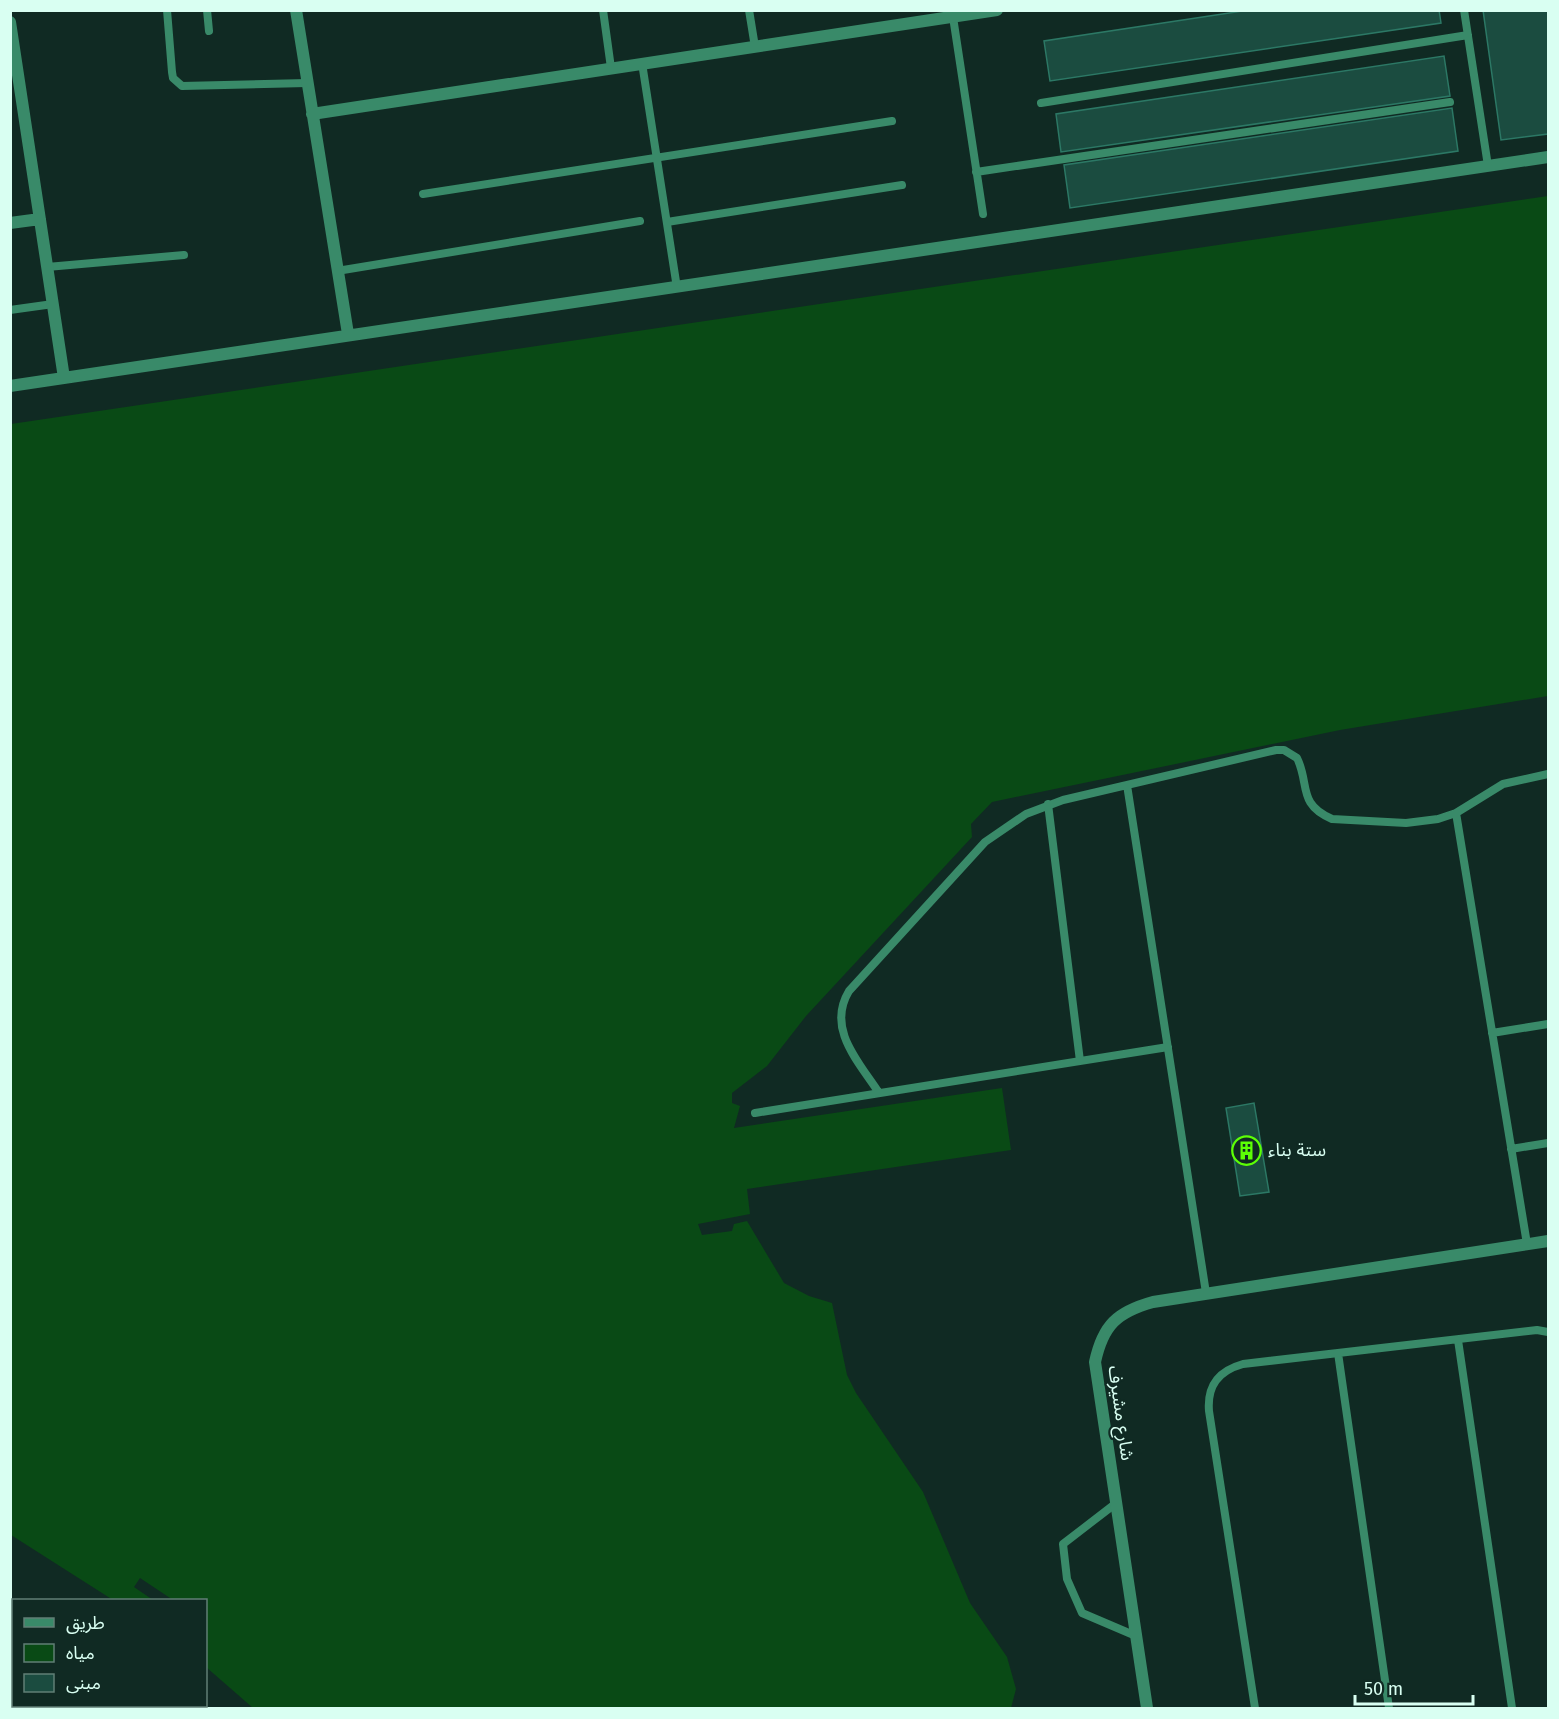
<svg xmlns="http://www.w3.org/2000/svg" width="1559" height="1719" font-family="'Fira Sans','Noto Sans Arabic',sans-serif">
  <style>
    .water { fill: #094a15 }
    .building { fill: #1b4c40; stroke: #2c7865; stroke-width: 1.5 }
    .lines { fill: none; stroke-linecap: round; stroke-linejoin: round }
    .service { stroke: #398a69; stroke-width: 8 }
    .minor { stroke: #398a69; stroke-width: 12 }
    .labels { text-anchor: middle; stroke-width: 4.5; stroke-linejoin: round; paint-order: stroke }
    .poi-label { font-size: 18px; fill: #d9fff2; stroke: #102a23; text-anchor: start }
    .street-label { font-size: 18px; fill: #d9fff2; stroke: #102a23 }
  </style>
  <rect width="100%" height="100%" fill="#102a23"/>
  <!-- water -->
  <path class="water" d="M1548 196V696L1340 730 992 802 971 824 972 837 806 1016 767 1066 732 1093V1103L740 1106 734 1128 1002 1088 1011 1150 747 1189 750 1214 698 1224 702 1235 732 1231 734 1224 747 1221 784 1283 809 1296 832 1303 847 1375 856 1393 923 1492 970 1603 1007 1657 1016 1689 1011 1708H253L206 1667V1600H173L140 1578 134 1587 153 1600H113L11 1535V424Z"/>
  <!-- building -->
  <path class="building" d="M1249 10H1439L1441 23 1050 81 1044 41Z
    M1483 10H1548V134L1501 140Z
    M1444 56 1450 96 1061 152 1056 114Z
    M1452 108 1458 151 1070 208 1064 165Z
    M1254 1103 1269 1192 1240 1196 1226 1108Z"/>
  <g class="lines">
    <!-- service -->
    <path class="service" d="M167 10 172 72 173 78 182 86 307 83
      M207 10 209 31
      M603 10 611 68
      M749 10 755 47
      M1464 10 1488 166
      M953 17 983 214
      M642 63 677 288
      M1041 103 1468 35
      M976 172 1450 102
      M423 194 892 121
      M667 222 902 185
      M47 267 184 255
      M337 271 640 221
      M10 310 53 304
      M1127 785 1206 1293
      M1048 804 1080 1061
      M1456 813 1527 1244
      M1492 1033 1548 1024
      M879 1093C859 1062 826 1029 849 991L985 842 1026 814 1063 800 1276 750H1284L1297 758C1310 784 1297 804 1332 819L1406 823 1438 819 1456 813 1503 784 1548 774
      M755 1113 1168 1047
      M1511 1149 1548 1143
      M1458 1340 1512 1708
      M1338 1353 1389 1708
      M1115 1504 1063 1544 1067 1579 1082 1613 1136 1636
      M1255 1708 1209 1411C1207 1386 1218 1371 1243 1364L1537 1330 1548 1332"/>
    <!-- minor -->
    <path class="minor" d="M296 10 348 334
      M10 22 64 378
      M312 114 997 10
      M10 223 40 219
      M10 386 1548 157
      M1147 1708 1095 1362C1103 1325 1117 1312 1153 1302L1548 1241"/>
  </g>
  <!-- icons -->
  <defs>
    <symbol id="building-ring" viewBox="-11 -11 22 22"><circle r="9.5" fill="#102a23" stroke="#5cff05" stroke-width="1.5"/><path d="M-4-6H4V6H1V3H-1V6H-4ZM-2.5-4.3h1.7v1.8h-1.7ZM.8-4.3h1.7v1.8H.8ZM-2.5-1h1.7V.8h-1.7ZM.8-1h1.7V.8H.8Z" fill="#5cff05"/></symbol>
  </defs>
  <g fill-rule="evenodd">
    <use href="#building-ring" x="1230" y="1134" width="33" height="33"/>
  </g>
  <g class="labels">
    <!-- poi labels -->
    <g class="poi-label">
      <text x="1268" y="1156">ستة بناء</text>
    </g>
    <!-- street labels -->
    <g class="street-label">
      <text transform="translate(1121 1413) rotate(82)" y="6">شارع مشيرف</text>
    </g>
  </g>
  <!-- border -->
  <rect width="1559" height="1719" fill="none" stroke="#d9fff2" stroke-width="24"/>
  <!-- legend -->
  <rect x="12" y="1599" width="195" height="108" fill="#102a23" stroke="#607f76" stroke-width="1.5"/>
  <rect x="24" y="1618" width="30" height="9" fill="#398a69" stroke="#607f76" stroke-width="1.5"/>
  <text x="66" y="1629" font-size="18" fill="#d9fff2">طريق</text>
  <rect x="24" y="1644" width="30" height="18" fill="#094a15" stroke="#607f76" stroke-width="1.5"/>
  <text x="66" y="1659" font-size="18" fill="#d9fff2">مياه</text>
  <rect x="24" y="1674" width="30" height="18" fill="#1b4c40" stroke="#607f76" stroke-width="1.5"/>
  <text x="66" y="1689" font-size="18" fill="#d9fff2">مبنى</text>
  <!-- scale -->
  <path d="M1355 1695v9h118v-9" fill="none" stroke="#d9fff2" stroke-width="3"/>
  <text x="1364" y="1695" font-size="18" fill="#d9fff2" stroke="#102a23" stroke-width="4.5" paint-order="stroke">50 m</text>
</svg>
